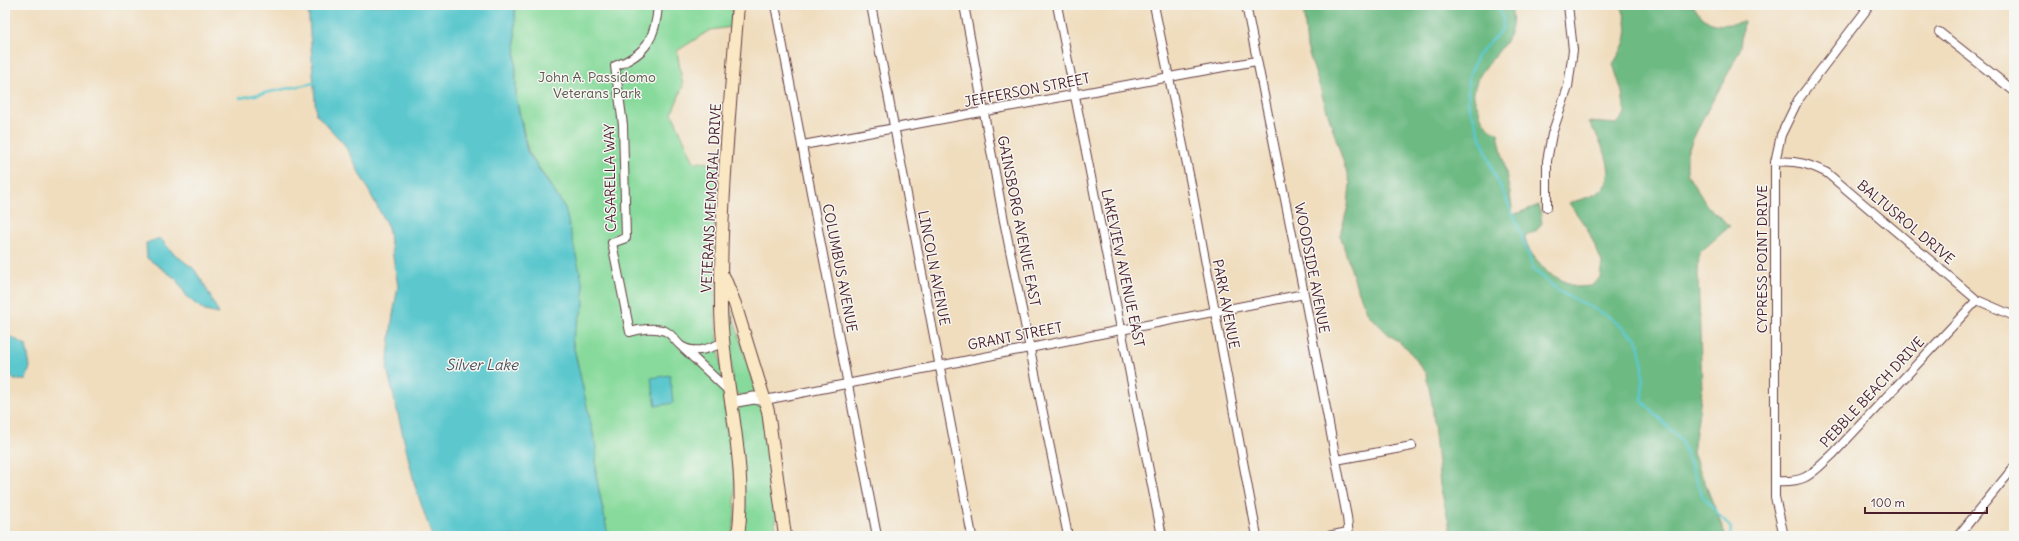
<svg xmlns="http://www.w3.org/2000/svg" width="2019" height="541" font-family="Delius,sans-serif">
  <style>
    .green { fill: #87da9b; stroke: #687c63 }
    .forest { fill: #6dba83; stroke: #5c6c57 }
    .water { fill: #5bc8ce; stroke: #52747c }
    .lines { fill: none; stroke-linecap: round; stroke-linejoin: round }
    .stream { stroke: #5bc8ce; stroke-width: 2.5 }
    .minor-casing { stroke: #633c41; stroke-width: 10 }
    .tertiary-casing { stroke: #633c41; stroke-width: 13 }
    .secondary-casing { stroke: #633c41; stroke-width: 14 }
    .minor { stroke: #fff; stroke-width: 8 }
    .tertiary { stroke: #fff; stroke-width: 11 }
    .secondary { stroke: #fae7c3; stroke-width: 12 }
    .labels { text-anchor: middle; stroke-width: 3; stroke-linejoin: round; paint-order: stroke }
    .park-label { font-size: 14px; fill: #5c574d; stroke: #f6f6f2 }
    .street-label { font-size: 14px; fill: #4a1f2b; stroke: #f6f6f2 }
    .water-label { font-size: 15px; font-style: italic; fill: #4f525c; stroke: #f6f6f2 }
  </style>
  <rect width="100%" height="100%" fill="#f6f6f2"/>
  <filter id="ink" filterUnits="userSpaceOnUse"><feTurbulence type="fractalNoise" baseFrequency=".025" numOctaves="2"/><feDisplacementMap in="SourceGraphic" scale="8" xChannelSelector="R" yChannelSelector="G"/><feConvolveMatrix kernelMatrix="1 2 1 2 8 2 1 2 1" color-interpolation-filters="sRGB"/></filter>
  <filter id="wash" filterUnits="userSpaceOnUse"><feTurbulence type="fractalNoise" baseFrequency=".012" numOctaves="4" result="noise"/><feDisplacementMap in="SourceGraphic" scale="16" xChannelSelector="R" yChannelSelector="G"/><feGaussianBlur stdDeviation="0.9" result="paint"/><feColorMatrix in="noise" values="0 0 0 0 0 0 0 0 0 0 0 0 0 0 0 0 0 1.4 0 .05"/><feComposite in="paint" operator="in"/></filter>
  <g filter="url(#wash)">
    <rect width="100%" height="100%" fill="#f0ddbe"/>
    <!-- green -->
    <path class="green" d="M515 5H733L732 27 710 30 677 51 683 86 672 113 694 162 719 163 713 248 716 264 715 316 735 484V509L733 536H608L596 475V447L572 339 584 304 565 208 528 151 516 97Z
      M729 304 756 391V393C746 395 738 399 733 389L726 305Z
      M755 404 762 408 777 512 775 521 777 536H743L737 411 742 405Z"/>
    <!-- forest -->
    <path class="forest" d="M1303 5H1510C1524 45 1478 59 1474 92 1473 98 1477 105 1479 110 1482 122 1487 128 1498 133L1510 193 1513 215 1539 205 1542 223 1536 231 1524 237 1530 252 1548 273 1575 287 1591 286 1600 278 1602 262 1588 230 1569 203C1578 200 1588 198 1596 194 1623 178 1600 141 1589 122L1617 124 1625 114 1622 92 1613 64C1627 42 1631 31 1621 5H1693C1707 28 1720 27 1744 21L1741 47 1730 70 1702 120 1687 152V173L1707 206 1730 226 1699 253 1698 274 1702 390 1693 453 1726 536H1452L1440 485 1432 403 1426 374 1408 349 1387 333 1368 314 1356 285 1340 235 1348 206 1350 183 1307 47Z"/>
    <!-- water -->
    <path class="water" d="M308 5H515L516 97 527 151 565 208 583 285 584 304 572 339 596 447V475L608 536H432L415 486 387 368 392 321 398 286 388 227 344 144 316 114Z
      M160 238 172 252 194 269 204 284 219 314 205 311 188 298 176 279 147 258 146 243Z
      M9 336 26 345 30 367 26 380H14L5 366V338Z
      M670 375 673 403 656 406 651 378Z"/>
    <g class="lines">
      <!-- stream -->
      <path class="stream" d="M1497 5 1503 19 1502 29 1477 56 1468 80V103L1494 173 1517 223 1534 270 1560 292 1608 316 1637 339 1643 366 1642 401 1681 440 1703 497 1731 528 1730 536
        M240 98 314 83"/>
    </g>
  </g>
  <g filter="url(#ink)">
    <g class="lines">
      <defs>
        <path id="minor" d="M658 5C656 37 646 55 615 66L623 125 626 238 612 243 630 332C640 329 655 327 665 331 672 334 675 341 681 346 695 355 711 348 724 342
          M775 5 877 536
          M871 5 972 536
          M964 5 1004 221 1068 536
          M1057 5 1162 536
          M1154 5 1190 179 1257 536
          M1246 5 1304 294 1347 517 1349 536
          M1939 32 2014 91
          M803 145 1256 61
          M1775 162C1795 160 1810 164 1827 173L1977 300 2014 316
          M1547 207V161L1552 134 1568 87 1573 50 1568 5
          M683 348 730 392
          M765 400 1304 294
          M1336 460 1412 446
          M1776 481C1807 483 1811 474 1833 454L1977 300
          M1328 536 1348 532
          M1784 536 1775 497V162L1781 135 1798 100 1867 9 1862 5
          M1958 536 2014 467"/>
        <path id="tertiary" d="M731 402 754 398 765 400"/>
        <path id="secondary" d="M738 5C730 105 720 206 721 307 722 382 749 462 738 536
          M724 277 735 304 768 411 785 536"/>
      </defs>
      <!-- minor casing -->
      <use href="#minor" class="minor-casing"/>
      <!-- tertiary casing -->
      <use href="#tertiary" class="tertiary-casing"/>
      <!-- secondary casing -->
      <use href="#secondary" class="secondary-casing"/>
      <!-- minor -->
      <use href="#minor" class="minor"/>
      <!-- tertiary -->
      <use href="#tertiary" class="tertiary"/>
      <!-- secondary -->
      <use href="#secondary" class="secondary"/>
    </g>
  </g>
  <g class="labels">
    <!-- park labels -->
    <g class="park-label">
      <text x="597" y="82">John A. Passidomo<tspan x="597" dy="16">Veterans Park</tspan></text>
    </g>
    <!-- street labels -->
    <g class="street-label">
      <text transform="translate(1027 90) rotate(-11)" y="5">JEFFERSON STREET</text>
      <text transform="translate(610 178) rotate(-91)" y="5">CASARELLA WAY</text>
      <text transform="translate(711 198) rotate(-87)" y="5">VETERANS MEMORIAL DRIVE</text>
      <text transform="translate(1019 221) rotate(79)" y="5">GAINSBORG AVENUE EAST</text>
      <text transform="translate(1906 222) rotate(40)" y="5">BALTUSROL DRIVE</text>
      <text transform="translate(1762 259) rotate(-90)" y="5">CYPRESS POINT DRIVE</text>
      <text transform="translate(840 268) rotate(79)" y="5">COLUMBUS AVENUE</text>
      <text transform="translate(934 268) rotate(79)" y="5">LINCOLN AVENUE</text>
      <text transform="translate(1123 268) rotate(78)" y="5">LAKEVIEW AVENUE EAST</text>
      <text transform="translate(1312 268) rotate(79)" y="5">WOODSIDE AVENUE</text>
      <text transform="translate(1226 304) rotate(79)" y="5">PARK AVENUE</text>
      <text transform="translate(1015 336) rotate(-11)" y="5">GRANT STREET</text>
      <text transform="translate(1872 392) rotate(-47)" y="5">PEBBLE BEACH DRIVE</text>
    </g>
    <!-- water labels -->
    <g class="water-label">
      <text x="482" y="370">Silver Lake</text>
    </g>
  </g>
  <!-- margin -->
  <rect width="2019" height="541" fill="none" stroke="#f6f6f2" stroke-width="20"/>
  <!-- scale -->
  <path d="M1865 507v6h122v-6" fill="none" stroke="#4a1f2b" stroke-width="2"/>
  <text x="1871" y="507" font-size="12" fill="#4a1f2b" stroke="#f6f6f2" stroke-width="3" paint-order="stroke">100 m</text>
</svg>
